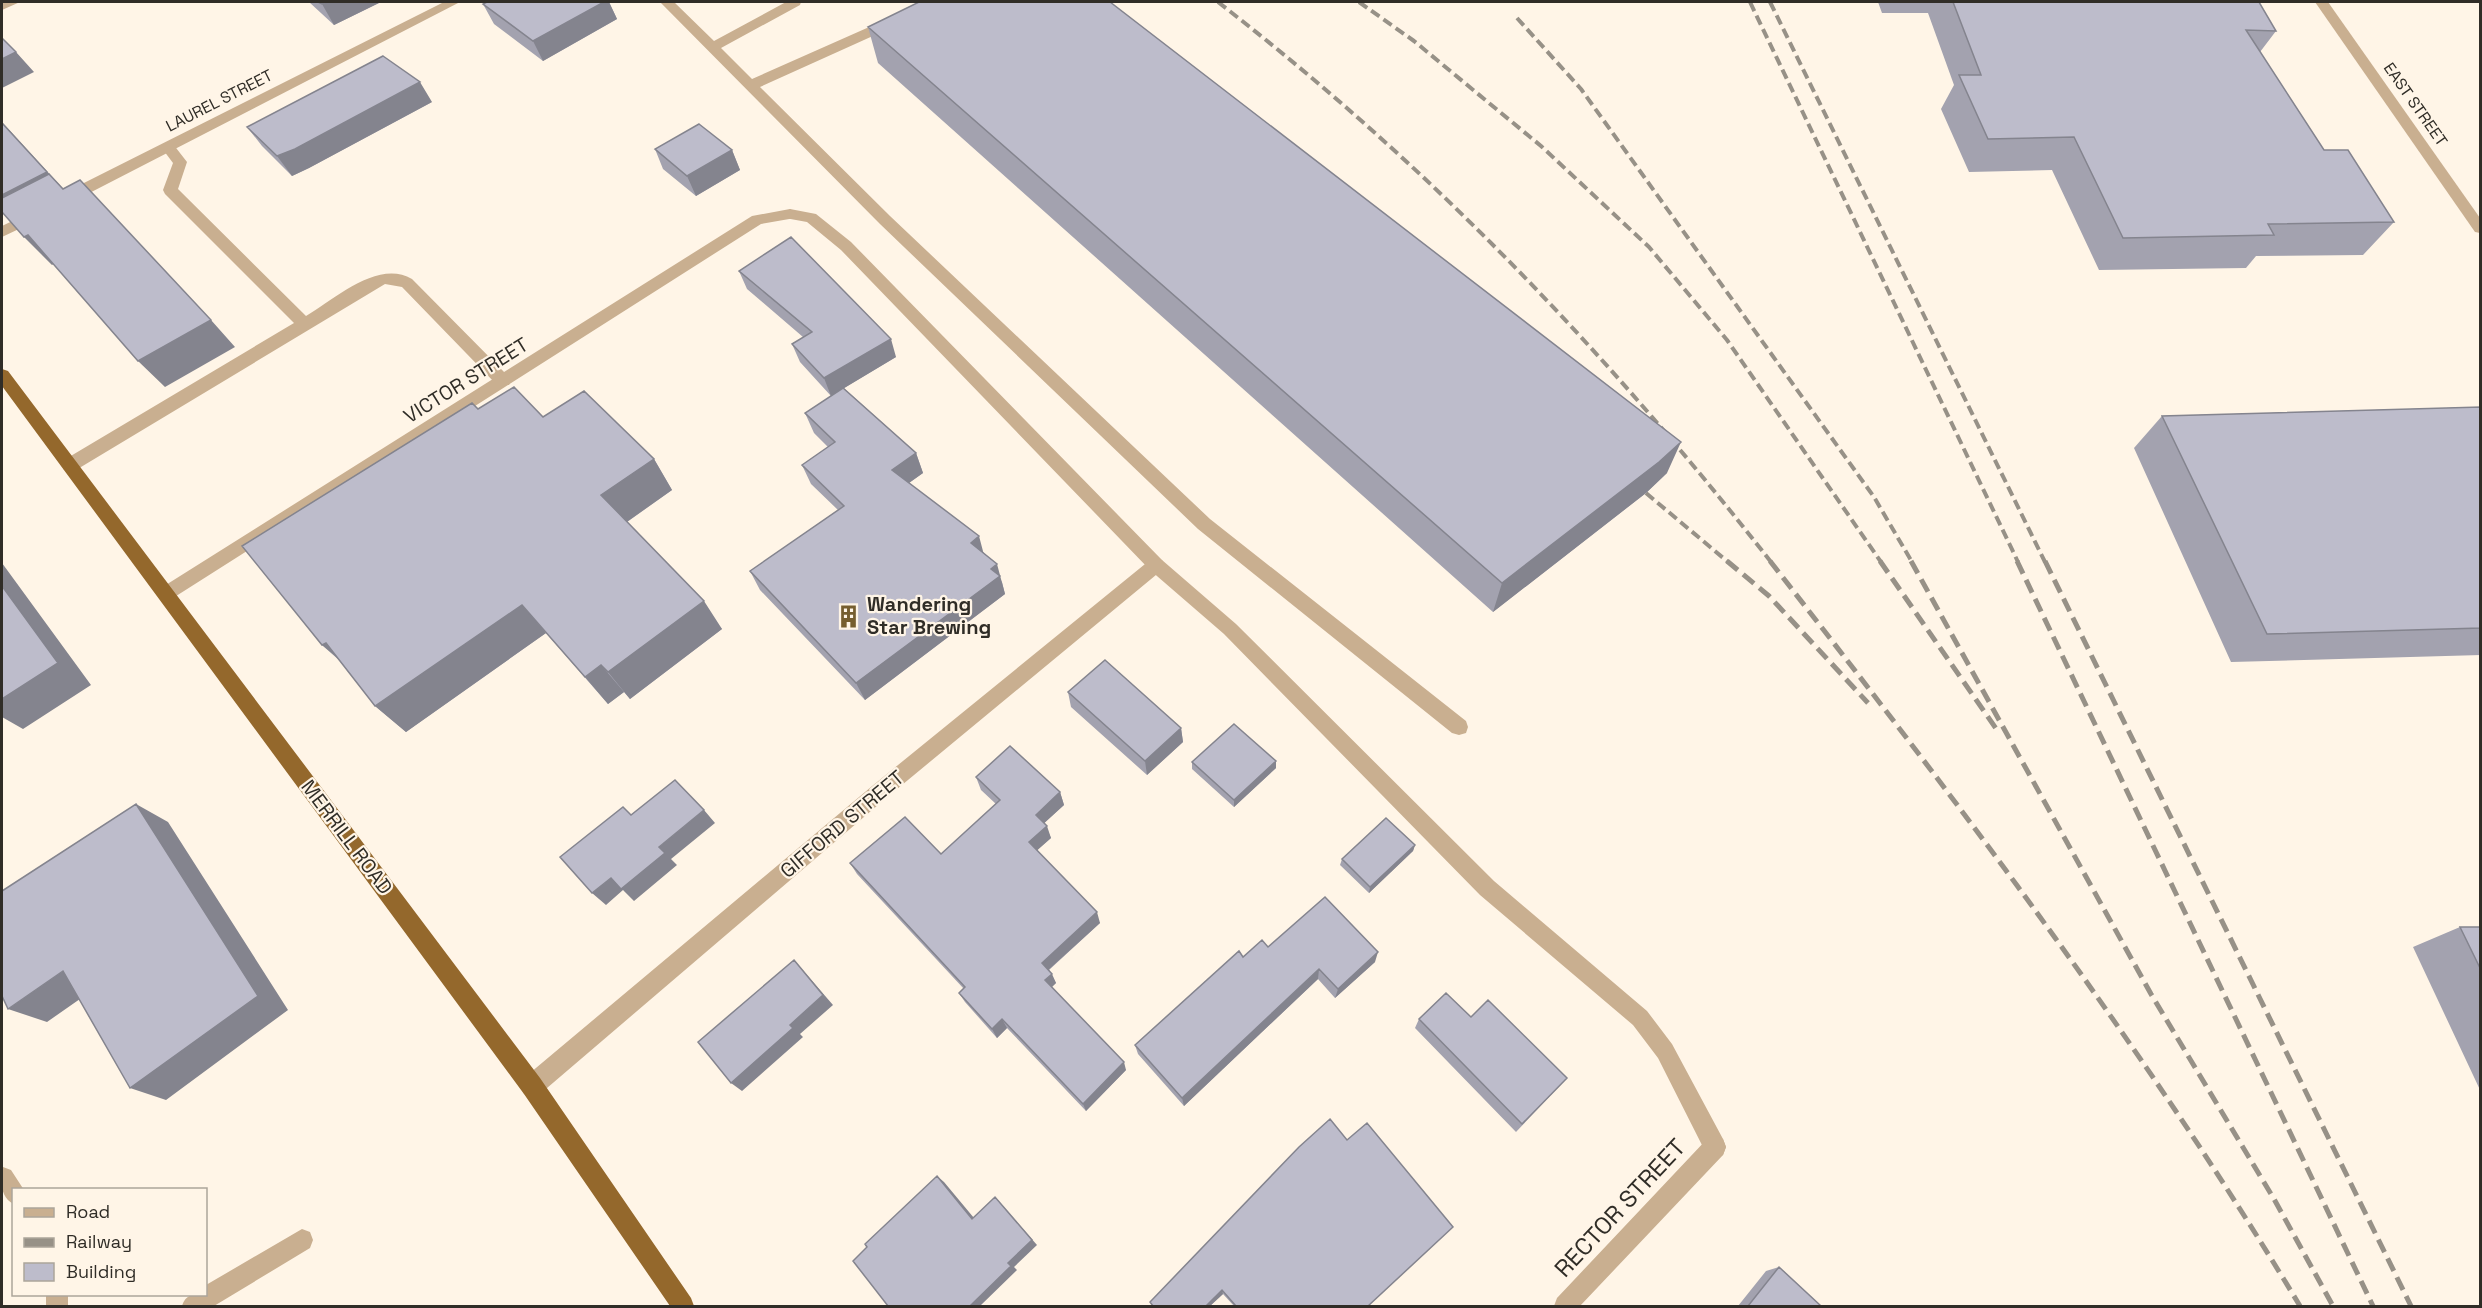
<svg xmlns="http://www.w3.org/2000/svg" width="2482" height="1308" font-family="'Space Grotesk',sans-serif">
  <style>
    .lines { fill: none; stroke-linecap: round; stroke-linejoin: round }
    .service { fill: #c9af90; fill-rule: evenodd }
    .minor { fill: #c9af90; fill-rule: evenodd }
    .tertiary { fill: #c9af90; fill-rule: evenodd }
    .trunk { fill: #94682c; fill-rule: evenodd }
    .rail-far1 { stroke: #979187; stroke-width: 4; stroke-dasharray: 10 5; stroke-linecap: butt }
    .rail { stroke: #979187; stroke-width: 5; stroke-dasharray: 14 7; stroke-linecap: butt }
    .wall { fill: #a3a2af }
    .shaded-wall { fill: #84848e }
    .building { fill: #bdbccb; stroke: #84848e; stroke-width: 1.5 }
    .labels { text-anchor: middle; stroke-width: 4.5; stroke-linejoin: round; paint-order: stroke }
    .far-street-label { font-size: 16px; fill: #302d27; stroke: #fff5e7 }
    .street-label { font-size: 20px; fill: #302d27; stroke: #fff5e7 }
    .poi-label { font-size: 20px; font-weight: bold; fill: #302d27; stroke: #fff5e7; text-anchor: start }
    .near-street-label { font-size: 24px; fill: #302d27; stroke: #fff5e7 }
  </style>
  <rect width="100%" height="100%" fill="#fff5e7"/>
  <g class="lines">
    <!-- service -->
    <path class="service" d="M2 2H20L2 10Z
      M660 2H674L714 41 786 2H801L800 5 721 48 752 79 885 20H895V26L760 87 890 216 1210 519 1466 721 1468 727 1466 733 1459 735 1452 733 1198 529 880 224Z
      M168 142 173 144 187 162 178 189 306 316C335 299 378 259 412 279L509 377 511 381 509 385H497L402 287 385 284 76 470H64L62 465 64 460 294 323 165 194 163 190 173 163 161 147Z
      M790 209 816 214 851 242 1162 560 1236 624 1494 881 1647 1011 1672 1044 1723 1139 1726 1147 1723 1155 1715 1158 1707 1155 1658 1058 1633 1025 1480 895 1224 634 1150 570 841 250 807 222 785 218 783 214Z
      M3 1167 11 1170 24 1190H14V1204C0 1198 0 1180 3 1167Z
      M302 1229 310 1232 313 1240 310 1248 214 1306H182C186 1294 193 1294 206 1294V1285Z
      M46 1294H68V1306H46Z"/>
    <!-- minor -->
    <path class="minor" d="M444 2H460L72 202H62L60 198 62 194Z
      M790 209 797 214 795 218 761 224 173 598 167 600 161 598 158 593 161 588 752 216Z
      M35 210 42 215 40 219 2 237V226Z
      M1156 558 1162 560 1165 565 1162 570 885 799 540 1094 532 1097 524 1094 521 1086 524 1078 871 787 1150 560Z
      M1715 1136 1723 1139 1726 1147 1723 1155 1580 1306H1554L1557 1298 1707 1139Z"/>
    <!-- tertiary -->
    <path class="tertiary" d="M2315 2H2328L2480 218V233L2475 232Z"/>
    <!-- trunk -->
    <path class="trunk" d="M2 369 8 371 540 1078 691 1298 694 1306H670L524 1094 2 386Z"/>
    <!-- rail-far1 -->
    <path class="rail-far1" d="M1218 2C1432 168 1604 349 1771 562
      M1359 2 1414 41 1541 146 1649 247 1727 340 1881 562
      M1750 2 2018 562
      M1770 2 2045 562
      M1517 18 1581 89 1874 497 1912 562
      M1646 493 1728 562"/>
    <!-- rail -->
    <path class="rail" d="M1727 561 1769 596 1868 703
      M1770 561C1957 801 2143 1045 2300 1306
      M1880 561 1997 730
      M1911 561 2151 994 2274 1199 2333 1306
      M2017 561 2373 1306
      M2045 561 2411 1306"/>
  </g>
  <!-- wall -->
  <path class="wall" d="M309 2H381L334 25Z
    M487 2H609L617 19 543 61 494 24 483 4Z
    M1878 2H2259L2276 31 2260 52 2324 150 2394 222 2363 255 2256 256 2246 268 2099 270 2052 170 1969 172 1941 109 1954 85 1928 13H1882Z
    M868 27 1667 473 1646 493 1493 612 878 63Z
    M432 102 309 168 292 176 262 146 247 127Z
    M655 149 732 150 740 170 696 196 663 169Z
    M739 271 896 357 844 388 916 453 923 473 909 483 984 553 1002 582 1005 594 865 700 760 590 750 571 838 510 811 484 802 465 828 447 814 433 805 413 831 396 800 362 792 344 803 337 747 289Z
    M2481 407V655L2231 662 2134 448 2162 416Z
    M478 409 654 459 672 490 627 522 722 629 630 699 624 692 608 704 546 633 406 732 375 706 340 661 322 645Z
    M1068 692 1181 728 1183 742 1147 775 1071 707Z
    M1192 762 1276 768 1234 807 1192 769Z
    M976 777 1060 792 1064 805 1044 823 1051 838 1037 850 1100 923 1049 970 1056 983 1051 987 1126 1070 1086 1111 1007 1028 997 1038 965 1002 959 993 964 989 857 874 850 863 941 854 996 804 981 790Z
    M1415 845 1413 851 1369 893 1340 865 1342 859Z
    M2460 927H2481V1092L2413 947Z
    M1268 947 1375 962 1335 998 1318 979 1184 1106 1138 1054 1135 1045 1243 957Z
    M1471 1017 1567 1078 1516 1132 1415 1028 1419 1019Z
    M1299 1147 1368 1306H1234L1223 1294 1210 1306Z
    M1779 1267 1821 1306H1738L1766 1271Z"/>
  <!-- shaded-wall -->
  <path class="shaded-wall" d="M328 2H381L334 25 322 4Z
    M604 2H609L617 19 543 61 533 41Z
    M16 52 34 72 2 88V59Z
    M420 82 432 102 309 168 292 176 277 156Z
    M2 122 89 217 2 209Z
    M732 150 740 170 696 196 687 176Z
    M28 235 55 263 52 265 24 237Z
    M211 320 235 347 165 387 138 361Z
    M891 339 896 357 831 396 824 378Z
    M1681 442 1667 473 1646 493 1493 612 1502 583Z
    M916 453 923 473 899 490 892 470Z
    M654 459 672 490 621 526 601 495Z
    M979 536 984 555 971 543Z
    M2 563 91 685 23 729 2 717Z
    M997 564 1005 594 865 700 856 683Z
    M704 601 722 629 630 699 608 672Z
    M522 605 546 633 406 732 375 706Z
    M326 643 354 672 322 645Z
    M601 665 624 692 608 704 585 677Z
    M1181 728 1183 742 1147 775 1145 761Z
    M1276 761V768L1234 807V800Z
    M1060 792 1064 805 1040 827 1036 815Z
    M136 804 168 822 288 1010 166 1100 130 1088Z
    M704 810 715 823 671 859 677 865 634 901 623 890 606 905 592 893 611 878 659 847Z
    M1047 826 1051 838 1033 854 1029 842Z
    M1415 845 1413 851 1369 893 1370 887Z
    M1097 912 1100 923 1046 972 1042 963Z
    M1378 952 1375 962 1335 998 1338 989Z
    M794 960 833 1005 800 1034 803 1037 742 1091 731 1083 790 1025Z
    M1319 969 1318 979 1184 1106 1182 1098Z
    M63 971 100 985 47 1022 8 1009Z
    M1052 974 1056 983 1049 990 1045 980Z
    M1002 1019 1007 1028 997 1038 992 1029Z
    M1124 1062 1126 1070 1086 1111 1083 1104Z
    M937 1176 944 1182 979 1224 972 1219Z
    M995 1197 1037 1245 1014 1267 1017 1270 980 1306H970L1008 1263Z
    M1222 1290 1223 1294 1210 1306H1206Z"/>
  <!-- building -->
  <path class="building" d="M318 2H328L322 4Z
    M487 2H604L533 41 483 4Z
    M919 2H1110L1681 442 1659 462 1502 583 868 27Z
    M1953 2H2259L2276 31 2246 30 2324 150H2348L2394 222 2268 224 2274 235 2123 238 2074 137 1988 139 1959 75H1981Z
    M2 38 16 52 2 59Z
    M383 56 420 82 295 149 277 156 247 127Z
    M2 123 47 172 2 195Z
    M699 124 732 150 687 176 655 149Z
    M49 174 63 189 80 180 211 320 138 361 28 235 24 237 2 212V198Z
    M791 237 891 339 824 378 792 344 812 332 739 271Z
    M514 387 543 417 584 391 654 459 601 495 704 601 608 672 601 665 585 677 522 605 375 706 326 643 322 645 242 546 472 403 478 409Z
    M843 388 916 453 892 470 979 536 971 543 997 564 991 569 1000 576 856 683 750 571 844 506 802 465 835 442 805 413Z
    M2481 407V628L2267 634 2162 416Z
    M2 586 58 663 2 699Z
    M1105 660 1181 728 1145 761 1068 692Z
    M1234 724 1276 761 1234 800 1192 762Z
    M1010 746 1060 792 1036 815 1047 826 1029 842 1097 912 1042 963 1052 974 1045 980 1124 1062 1083 1104 1002 1019 992 1029 959 993 965 987 850 863 905 817 941 854 1000 800 976 777Z
    M675 780 704 810 659 847 665 853 621 889 611 878 592 893 560 857 623 807 631 815Z
    M136 804 258 996 130 1088 63 971 8 1009 2 996V891Z
    M1386 818 1415 845 1370 887 1342 859Z
    M1325 897 1378 952 1338 989 1319 969 1182 1098 1135 1045 1239 951 1243 957 1262 940 1268 947Z
    M2460 927H2481V970Z
    M794 960 823 995 790 1025 793 1028 731 1083 698 1042Z
    M1446 993 1471 1017 1488 1000 1567 1078 1522 1124 1419 1019Z
    M1330 1119 1347 1140 1367 1123 1453 1227 1368 1306H1236L1222 1290 1206 1306H1153L1150 1302 1299 1147Z
    M937 1176 972 1219 995 1197 1032 1240 1008 1263 1011 1266 970 1306H888L853 1261 867 1247 865 1244Z
    M1779 1267 1821 1306H1748Z"/>
  <!-- icons -->
  <defs>
    <symbol id="building-bare" viewBox="-9 -9 18 18"><path d="M-4-6H4V6H1V3H-1V6H-4ZM-2.5-4.3h1.7v1.8h-1.7ZM.8-4.3h1.7v1.8H.8ZM-2.5-1h1.7V.8h-1.7ZM.8-1h1.7V.8H.8Z" fill="#765e2f" stroke="#fff5e7" stroke-width="2.5" paint-order="stroke"/></symbol>
  </defs>
  <g fill-rule="evenodd">
    <use href="#building-bare" x="832" y="600" width="33" height="33"/>
  </g>
  <g class="labels">
    <!-- far-street labels -->
    <g class="far-street-label">
      <text transform="translate(219 100) rotate(-27)" y="6">LAUREL STREET</text>
      <text transform="translate(2416 104) rotate(55)" y="6">EAST STREET</text>
    </g>
    <!-- street labels -->
    <g class="street-label">
      <text transform="translate(466 380) rotate(-32)" y="7">VICTOR STREET</text>
      <text transform="translate(842 824) rotate(-40)" y="7">GIFFORD STREET</text>
      <text transform="translate(347 837) rotate(53)" y="7">MERRILL ROAD</text>
    </g>
    <!-- poi labels -->
    <g class="poi-label">
      <text x="867" y="611">Wandering<tspan x="867" dy="23">Star Brewing</tspan></text>
    </g>
    <!-- near-street labels -->
    <g class="near-street-label">
      <text transform="translate(1620 1208) rotate(-47)" y="8">RECTOR STREET</text>
    </g>
  </g>
  <!-- border -->
  <rect width="2482" height="1308" fill="none" stroke="#302d27" stroke-width="6"/>
  <!-- legend -->
  <rect x="12" y="1188" width="195" height="108" fill="#fff5e7" stroke="#aca59a" stroke-width="1.5"/>
  <rect x="24" y="1208" width="30" height="9" fill="#c9af90" stroke="#aca59a" stroke-width="1.5"/>
  <text x="66" y="1218" font-size="18" fill="#302d27">Road</text>
  <rect x="24" y="1238" width="30" height="9" fill="#979187" stroke="#aca59a" stroke-width="1.5"/>
  <text x="66" y="1248" font-size="18" fill="#302d27">Railway</text>
  <rect x="24" y="1263" width="30" height="18" fill="#bdbccb" stroke="#aca59a" stroke-width="1.5"/>
  <text x="66" y="1278" font-size="18" fill="#302d27">Building</text>
</svg>
